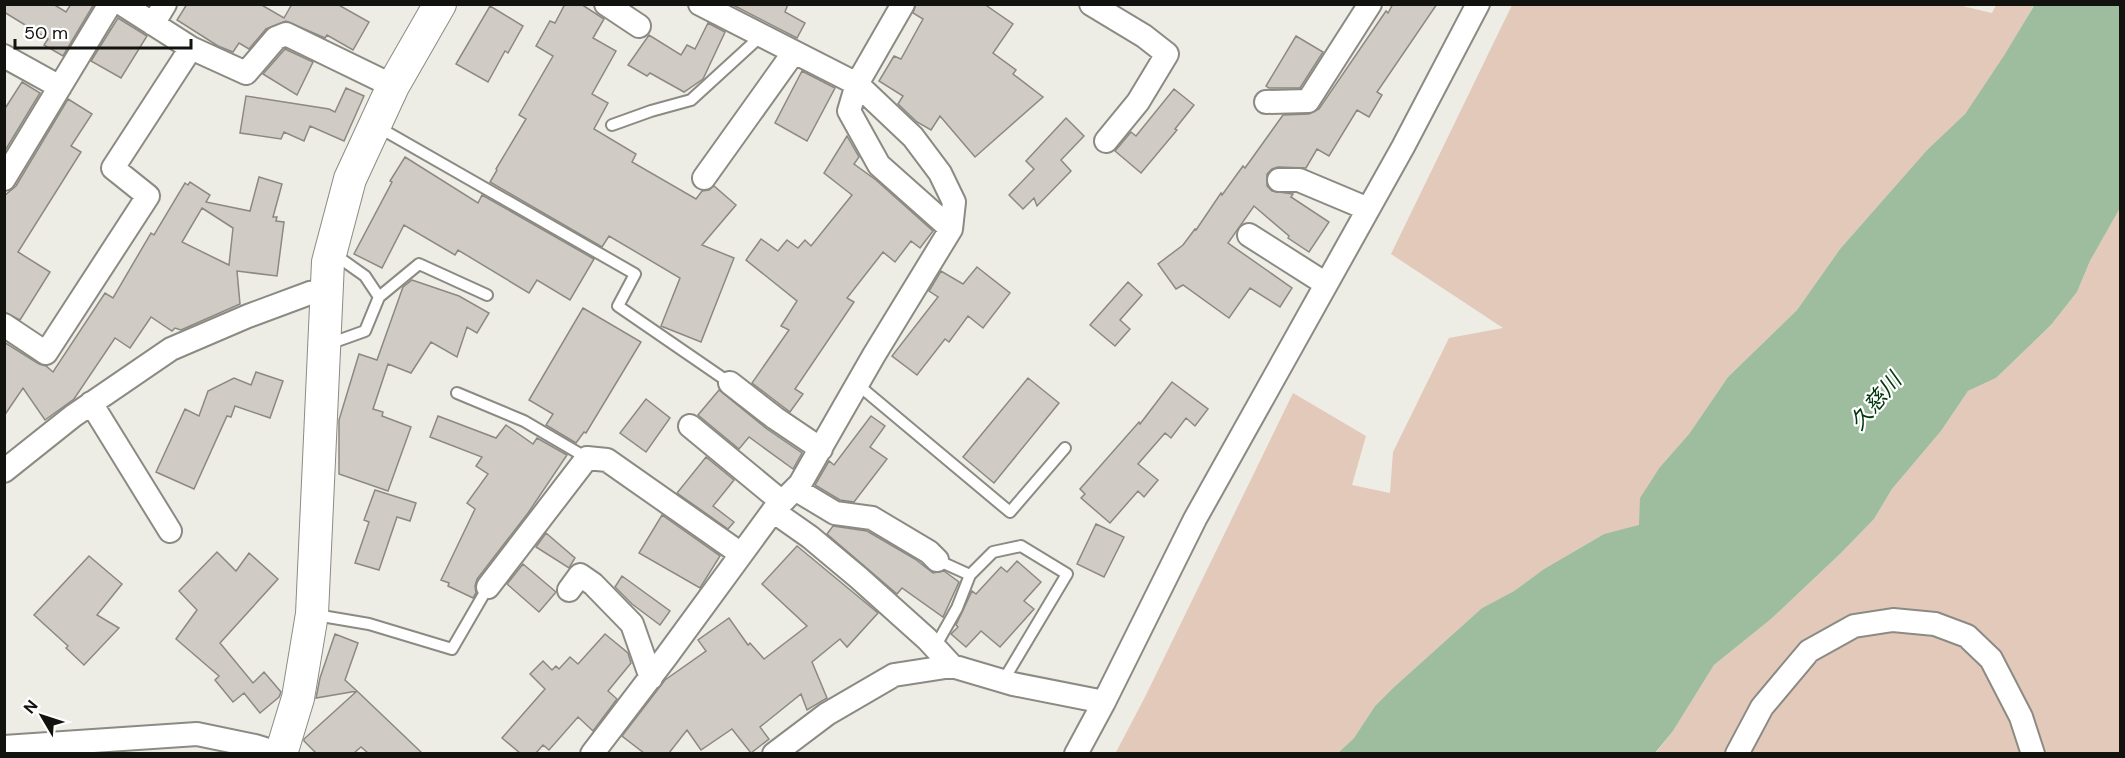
<svg xmlns="http://www.w3.org/2000/svg" width="2125" height="758" font-family="'DM Sans','Noto Sans JP',sans-serif">
  <style>
    .green { fill: #e3c9ba }
    .water { fill: #9dbd9e }
    .building { fill: #d0cbc4; stroke: #8d8882; stroke-width: 1.5; fill-rule: evenodd }
    .lines { fill: none; stroke-linecap: round; stroke-linejoin: round }
    .lane-casing { stroke: #8b8a83; stroke-width: 14 }
    .street-casing { stroke: #8b8a83; stroke-width: 26 }
    .secondary-casing { stroke: #8b8a83; stroke-width: 34 }
    .lane { stroke: #fff; stroke-width: 10 }
    .street { stroke: #fff; stroke-width: 22 }
    .secondary { stroke: #fff; stroke-width: 32 }
    .labels { text-anchor: middle; stroke-width: 4.5; stroke-linejoin: round; paint-order: stroke }
    .water-label { font-size: 22px; font-style: italic; fill: #01360d; stroke: #fff }
  </style>
  <rect width="100%" height="100%" fill="#eeede5"/>
  <!-- green -->
  <path class="green" d="M1954 4 1992 13 1996 5H2034L2008 50 1965 114 1927 150 1840 249 1797 310 1728 377 1689 434 1660 467 1639 526 1604 534 1544 569 1514 591 1482 608 1393 688 1375 706 1354 738 1338 753 1115 754 1145 697 1293 393 1366 436 1352 485 1390 493 1393 452 1449 338 1503 328 1391 254 1512 5Z
    M2120 208V753L1655 754 1673 731 1714 665 1771 619 1841 553 1874 519 1892 489 1941 431 1968 391 1996 378 2051 325 2077 292 2090 261Z"/>
  <!-- water -->
  <path class="water" d="M2035 4 2120 5V208L2090 261 2077 292 2051 325 1996 378 1968 391 1941 431 1892 489 1874 519 1841 553 1771 619 1714 665 1673 731 1655 753H1338L1354 738 1375 706 1393 688 1482 608 1514 591 1544 569 1604 534 1639 525 1640 498 1660 467 1689 434 1728 377 1797 310 1840 249 1927 150 1965 114 2005 54Z"/>
  <!-- building -->
  <path class="building" d="M4 4H53L66 12 71 4H94L63 56 44 45 48 39 4 12Z
    M187 4H260L284 18 292 4H337L369 22 353 50 327 35 325 38 286 21 266 29 249 49 239 43 233 52 218 46 177 20Z
    M565 4H581L604 19 593 38 616 51 592 94 608 103 594 129 636 154 632 162 696 199 702 191 709 190 714 186 736 205 702 245 734 258 701 342 661 326 680 278 609 236 602 247 490 182 497 170 496 169 526 119 519 115 553 56 536 46 550 21 555 23Z
    M731 4H788L785 12 805 23 797 38Z
    M916 4H984L1013 24 993 53 1016 70 1013 74 1043 97 975 157 940 116 931 130 917 122 898 104 903 96 879 81 894 56 901 59 923 19 913 13Z
    M1393 4H1437L1377 92 1382 95 1369 117 1357 110 1329 156 1317 149 1306 168 1278 167 1272 169 1267 174V186L1272 191 1293 194 1291 197 1329 222 1309 252 1288 238 1289 236 1254 206 1228 243 1292 288 1280 307 1250 288 1229 318 1183 285 1176 289 1158 264 1183 245 1195 229 1196 230 1221 193 1222 195 1243 166 1245 168 1283 115 1309 114 1319 109 1386 11 1388 13Z
    M490 6 523 26 508 53 505 51 488 82 456 64Z
    M118 18 147 36 121 78 91 61Z
    M708 23 725 32 703 79 684 92 650 73 647 76 628 65 649 35 681 55 687 45 695 49Z
    M1296 36 1323 52 1300 88H1269L1266 86Z
    M285 49 313 62 297 95 263 74Z
    M802 71 835 88 807 141 775 123Z
    M22 82 40 93 6 149 4 148V110Z
    M346 88 364 96 344 141 310 126 304 141 284 132 281 139 240 133 246 96 329 109 335 112Z
    M1174 89 1194 105 1175 129 1177 130 1141 173 1115 151 1131 132 1136 136Z
    M68 99 92 114 71 146 81 152 18 252 50 272 20 320 4 312V196L16 186Z
    M1066 118 1084 136 1061 160 1071 171 1037 206 1034 198 1023 209 1009 195 1034 169 1026 161Z
    M847 136 859 157 854 164 876 180 933 231 920 248 911 241 895 262 883 252 847 298 854 302 795 389 803 394 790 412 752 383 789 330 781 326 797 301 746 260 761 239 778 251 787 240 798 248 805 240 811 246 852 195 824 173Z
    M405 157 478 203 482 195 594 259 570 300 537 280 529 293 458 250 455 255 404 225 382 268 354 254 392 182 390 181Z
    M259 177 282 184 273 217H277L276 221 284 222 277 276 237 271 240 304 181 330 175 328 172 331 151 317 130 348 115 338 74 399 45 420 23 388 4 416V342L39 364 46 366 53 372 105 293 113 298 151 233 154 235 185 183 188 185 190 182 210 195 206 202 250 211ZM202 208 233 228 229 265 182 242Z
    M977 267 1010 293 983 328 968 316 949 342 945 339 917 375 892 356 938 297 929 291 941 271 963 284Z
    M412 280 459 296 489 313 477 333 467 327 457 357 431 342 411 373 388 364 373 409 383 412 382 416 411 427 388 491 339 474V420L359 354 377 360 403 287Z
    M1128 282 1142 295 1120 320 1130 329 1115 346 1090 325Z
    M583 308 641 342 586 433 584 432 576 443 546 425 553 414 529 400Z
    M256 372 283 381 270 418 235 406 231 417 227 416 194 489 156 472 185 409 199 416 208 391 234 378 251 385Z
    M1028 378 1059 403 994 483 963 457Z
    M1172 382 1208 409 1195 426 1186 418 1171 438 1165 433 1138 464 1158 480 1144 497 1138 491 1110 523 1081 498 1085 494 1080 489 1139 422 1140 424Z
    M719 390 767 429 802 453 793 469 749 437 739 449 698 415Z
    M646 399 670 418 646 452 620 433Z
    M438 416 496 438 506 425 533 444 537 438 567 455 528 513 477 579 475 586 476 593 473 598 448 586 449 583 441 580 475 509 467 503 488 474 476 466 482 457 430 437Z
    M871 416 885 426 870 447 887 459 854 502 840 500 815 485 829 461 834 465Z
    M706 457 734 480 713 506 734 522 728 529 677 493Z
    M375 490 416 503 410 521 397 517 379 570 355 563 369 522 364 520Z
    M662 515 720 556 700 588 639 553Z
    M1096 524 1124 537 1104 577 1077 564Z
    M833 526 867 531 915 559 933 573 944 571 959 582 943 617 902 588 897 594 827 534Z
    M546 533 575 558 569 568 536 547Z
    M797 546 878 613 847 647 840 639 812 662 827 698 807 710 801 694 760 727 769 739 751 753 732 729 701 750 687 730 669 753H644L622 736 665 680 706 651 698 640 729 618 748 645 750 643 764 659 807 626 762 584Z
    M217 552 236 571 249 553 278 579 220 643 253 683 264 672 281 692 279 697 260 713 244 693 233 702 215 680 219 676 176 639 197 610 179 591Z
    M89 556 122 584 97 615 119 628 84 665 66 648 68 646 34 615Z
    M1017 561 1041 582 1024 601 1034 609 1000 647 981 631 966 647 951 634 958 627 956 625 972 591 976 594 1001 567 1007 572Z
    M523 564 556 592 539 612 507 584Z
    M622 576 670 611 660 625 632 604 615 587Z
    M335 634 358 643 345 680 357 691 316 698 320 678Z
    M605 634 628 653 631 663 608 691 617 699 593 731 578 717 549 750 543 745 536 753H520L502 738 545 689 530 674 543 661 552 670 556 666 559 669 570 657 578 664Z
    M357 691 422 753H368L361 747 354 753H316L304 741V739Z"/>
  <g class="lines">
    <defs>
      <path id="lane" d="M612 125 651 111 691 100 761 36
        M378 127 635 274 618 306 730 383
        M379 297 419 264 487 295
        M326 345 365 331 379 297 365 276 334 254
        M857 384 1010 512 1065 448
        M457 393 524 421 587 458
        M937 560 970 575 993 552 1021 546 1067 574 1003 681
        M316 615 369 624 452 649 488 587
        M935 647 957 608 970 575"/>
      <path id="street" d="M122 4 191 48 246 73 276 38 286 34 393 86
        M606 4 639 26
        M903 4 857 84 849 111 879 165 951 229
        M1091 4 1144 36 1167 54 1138 102 1106 141
        M153 24 165 4
        M4 56 60 87
        M1266 102 1308 101 1370 4
        M704 178 794 52
        M4 179 110 4
        M1279 180H1299L1368 209
        M1249 235 1326 284
        M4 325 46 353 148 196 113 168 191 48
        M730 383 775 418 821 449
        M91 403 170 531
        M690 426 782 502
        M4 471 73 416 171 349 248 316 310 293 326 291
        M795 489 835 513 872 518 929 552 937 560
        M773 511 810 537 859 578 927 639 952 666 1013 684 1104 702
        M488 587 587 458 607 460 741 554
        M569 590 580 575 593 584 632 624 651 678
        M4 747 197 734 255 746 281 754
        M592 754 666 657 773 511 800 484 874 355 951 229 954 202 940 173 913 137 857 84 700 4
        M774 754 827 714 894 675 952 666
        M1076 754 1104 702 1195 519 1403 147 1478 4
        M1737 754 1762 707 1809 651 1854 626 1893 620 1935 624 1967 636 1991 659 2021 717 2033 754"/>
      <path id="secondary" d="M281 754 298 698 312 614 328 262 350 179 393 86 440 4"/>
    </defs>
    <!-- lane casing -->
    <use href="#lane" class="lane-casing"/>
    <!-- street casing -->
    <use href="#street" class="street-casing"/>
    <!-- secondary casing -->
    <use href="#secondary" class="secondary-casing"/>
    <!-- lane -->
    <use href="#lane" class="lane"/>
    <!-- street -->
    <use href="#street" class="street"/>
    <!-- secondary -->
    <use href="#secondary" class="secondary"/>
  </g>
  <g class="labels">
    <!-- water labels -->
    <g class="water-label">
      <text transform="translate(1875 401) rotate(-50)" y="8">久慈川</text>
    </g>
  </g>
  <!-- border -->
  <rect width="2125" height="758" fill="none" stroke="#12120f" stroke-width="12"/>
  <!-- north arrow -->
  <g transform="translate(42 716) rotate(309)" stroke="#ffffff" stroke-width="4.5" paint-order="stroke">
  <path d="M0-4.5L10 22L0 15L-10 22Z" fill="#12120f"/>
  <text y="-9" font-size="16" font-weight="bold" text-anchor="middle" fill="#12120f">N</text>
  </g>
  <!-- scale -->
  <path d="M15 39v9h176v-9" fill="none" stroke="#12120f" stroke-width="3"/>
  <text x="24" y="39" font-size="18" fill="#12120f" stroke="#ffffff" stroke-width="4.5" paint-order="stroke">50 m</text>
</svg>
